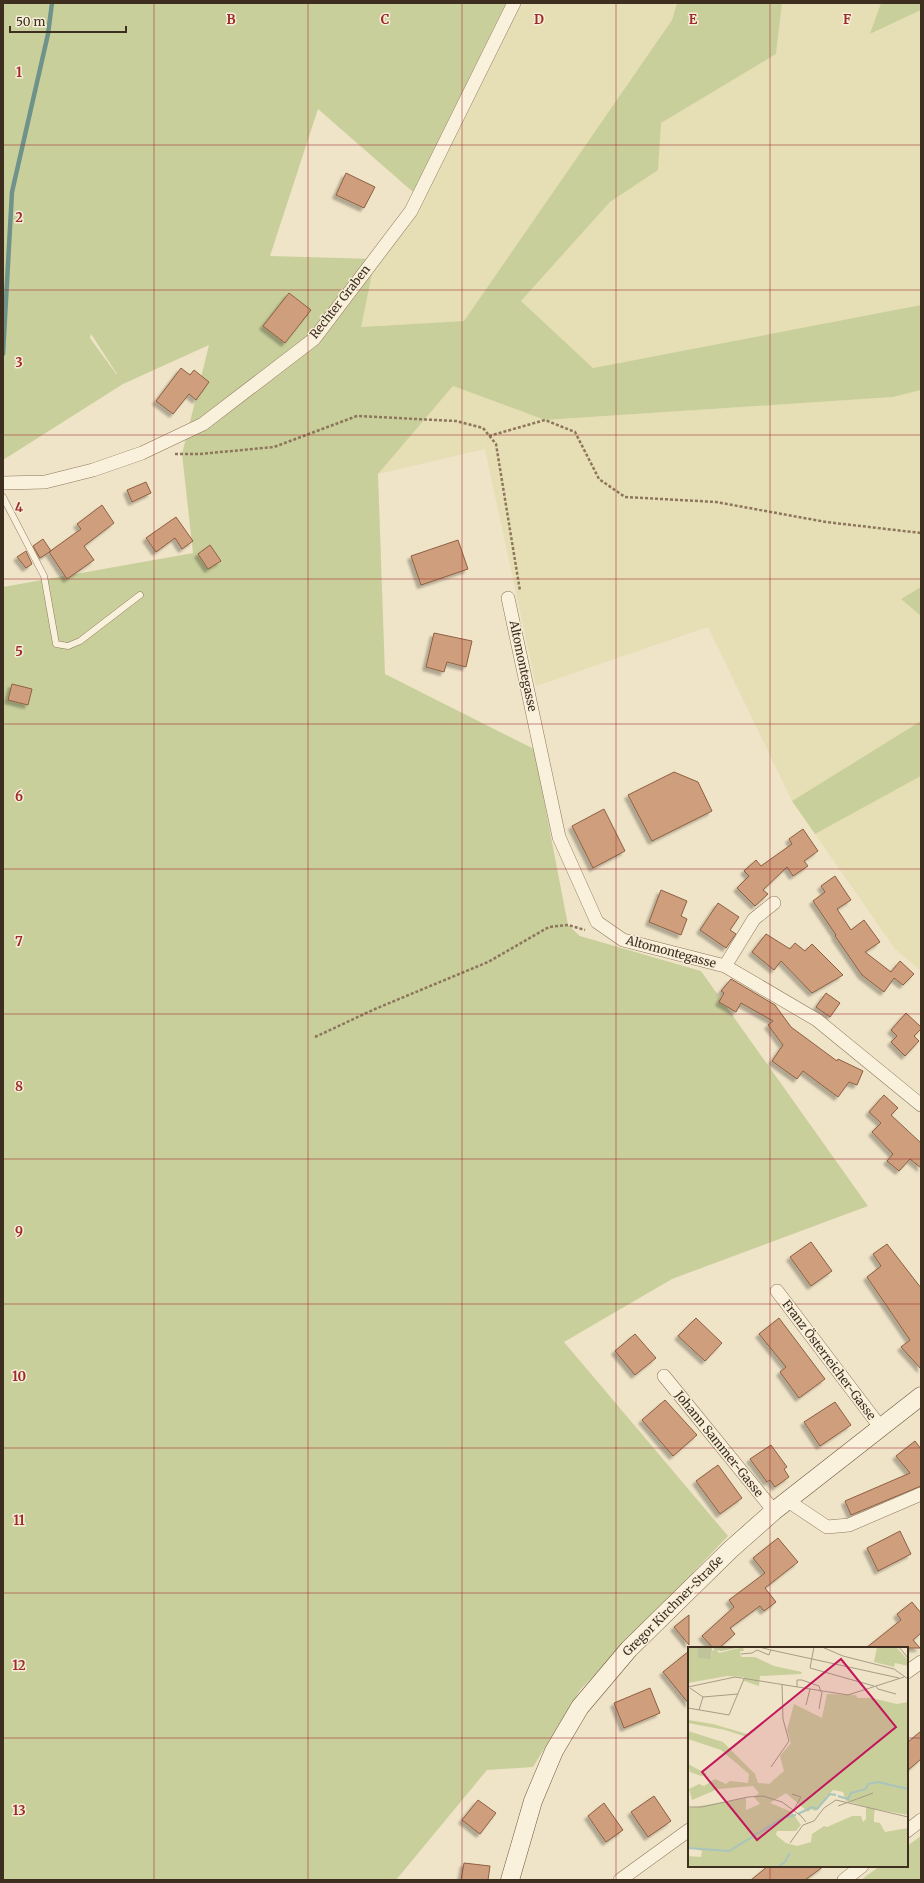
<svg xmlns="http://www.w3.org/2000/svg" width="924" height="1883" font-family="Merriweather,serif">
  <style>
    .farmland { fill: #e6deb5 }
    .green { fill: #c9cf9b; fill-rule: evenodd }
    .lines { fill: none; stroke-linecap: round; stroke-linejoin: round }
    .stream { stroke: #6f938a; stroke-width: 4.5 }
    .building { fill: #cf9f7d; stroke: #8d5f41; filter: url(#shadow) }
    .lane-casing { stroke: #8d765c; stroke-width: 7 }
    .street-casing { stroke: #8d765c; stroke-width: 14 }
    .secondary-casing { stroke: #6f573f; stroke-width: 19 }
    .path { stroke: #8d765c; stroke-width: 2.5; stroke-dasharray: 3 2; stroke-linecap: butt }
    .lane { stroke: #faf1dc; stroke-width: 6 }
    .street { stroke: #faf1dc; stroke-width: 13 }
    .secondary { stroke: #faf1dc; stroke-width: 18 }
    .grid { fill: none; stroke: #9e2a2b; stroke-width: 1; stroke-opacity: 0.55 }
    .labels { text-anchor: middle; stroke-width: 3; stroke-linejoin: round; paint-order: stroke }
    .street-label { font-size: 12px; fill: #3d2e20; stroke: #f7eed8 }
    .inset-river { fill: none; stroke: #a9c4bc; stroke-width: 2 }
    .inset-road { fill: none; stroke: #a89b85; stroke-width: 1 }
    .view { fill: #c2185b; fill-opacity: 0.15; stroke: #c2185b; stroke-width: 2 }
    .inset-edge { fill: none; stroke: #3d2e20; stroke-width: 2 }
    .grid-label { font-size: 13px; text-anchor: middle; font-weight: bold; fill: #9e2a2b; stroke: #f7eed8; stroke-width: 3; stroke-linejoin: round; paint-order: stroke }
  </style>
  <defs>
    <filter id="shadow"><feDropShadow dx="-3.5" dy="3.5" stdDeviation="1" flood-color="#0004"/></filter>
  </defs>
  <rect width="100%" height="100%" fill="#f0e4c8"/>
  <!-- farmland -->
  <path class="farmland" d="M520 3H677L672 20 464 321 360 327 375 259H384Z
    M782 3H881L871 34 921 10V305L593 368 521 301 610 202 658 170 660 123 776 54Z
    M453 386 545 420 893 397 921 390V587L902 600 921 616V721L792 801 708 627 536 686 485 449 378 474Z
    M921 776V971L895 949 815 834Z"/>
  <!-- green -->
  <path class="green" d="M3 3H506L413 192 318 109 270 256 375 259 361 327 464 321 672 20 677 3H782L776 54 661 123 658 170 610 202 521 301 593 368 921 305V390L893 397 545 420 453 386 378 474 385 674 534 749 568 925 580 936 701 971 868 1206 672 1279 564 1342 728 1536 580 1690 533 1767 487 1770 396 1880H3V587L193 553 182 454 209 345 123 384 3 460ZM91 334 117 374V375L90 338Z
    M881 3H921V10L870 34Z
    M921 587V616L901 599Z
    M921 721V776L815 834 792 801Z
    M921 1836V1880H861L880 1866H907V1846Z"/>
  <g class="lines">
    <!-- stream -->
    <path class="stream" d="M3 354 12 192 48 34 52 3"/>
  </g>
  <!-- building -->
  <path class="building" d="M346 173 375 187 364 208 336 195Z
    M289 293 311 310 285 343 263 326Z
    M181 368 190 375 194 370 209 382 196 400 189 394 173 414 156 401Z
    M146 482 151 493 132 502 127 490Z
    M102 505 114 523 84 546 94 560 67 579 49 552 81 529 77 524Z
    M176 517 193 541 182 549 175 538 156 552 146 538Z
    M43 539 51 551 40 558 33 546Z
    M458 540 468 569 421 585 411 556Z
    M210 545 221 561 208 569 198 554Z
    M26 551 32 564 26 568 17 557Z
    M434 633 472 641 466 667 447 662 444 672 426 667Z
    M12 684 32 689 28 705 8 700Z
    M674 772 698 782 712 811 652 841 628 795Z
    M604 809 625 851 593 868 572 826Z
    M803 829 818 851 804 861 808 866 793 876 787 867 763 890 768 894 755 906 737 888 749 876 744 871 756 860 761 866 792 844 789 839Z
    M835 876 851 900 837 909 851 930 864 920 880 942 865 952 891 972 900 961 914 974 903 985 894 978 884 992 862 975 835 936 836 935 813 901 825 892 821 886Z
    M661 890 687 901 681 916 687 919 681 935 649 922Z
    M718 903 739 917 730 930 736 934 726 948 700 930Z
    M766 934 790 949 795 943 805 951 812 944 843 975 812 993 781 961 774 970 752 952Z
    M731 979 775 1005 791 1027 837 1061 838 1059 863 1071 857 1085 849 1082 838 1097 803 1071 797 1079 772 1061 783 1045 768 1025 773 1021 741 1003 736 1012 719 1002 724 993 721 991Z
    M826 993 840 1003 830 1017 816 1007Z
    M906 1013 921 1027V1029L914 1036 919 1041 905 1056 891 1042 897 1036 891 1030Z
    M884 1095 898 1108 891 1115 921 1143V1168L910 1159 899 1171 887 1161 893 1154 872 1132 881 1123 869 1112Z
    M811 1242 832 1271 811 1286 790 1257Z
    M887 1244 921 1288V1369L901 1347 910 1340 867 1277 881 1266 873 1254Z
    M696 1318 722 1343 705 1361 678 1336Z
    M779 1318 825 1379 799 1398 780 1372 786 1367 759 1334Z
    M635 1334 656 1358 635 1375 615 1351Z
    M665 1400 697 1435 673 1456 642 1420Z
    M835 1402 851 1425 820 1446 804 1422Z
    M915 1441 921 1449V1486L851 1515 845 1501 910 1473 896 1456Z
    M771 1445 787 1467 784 1469 789 1477 775 1487 770 1480 767 1482 750 1459Z
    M718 1465 742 1498 720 1514 696 1481Z
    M900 1531 911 1554 878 1571 867 1548Z
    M778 1538 798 1562 765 1588 776 1602 764 1611 760 1606 730 1628 735 1634 719 1648H713L702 1636 734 1607 729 1600 765 1573 753 1558Z
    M912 1602 921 1613V1633L913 1640 920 1648H866L901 1620 897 1614Z
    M689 1615V1645L674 1627Z
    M689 1651V1704L663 1672Z
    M650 1688 660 1713 624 1728 614 1703Z
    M921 1731V1759L907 1771V1743Z
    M654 1796 671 1821 648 1837 631 1812Z
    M478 1800 496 1813 480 1834 462 1820Z
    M604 1803 623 1830 606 1842 588 1816Z
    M464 1863 490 1866 488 1880H461Z
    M768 1866H824L805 1880H751Z"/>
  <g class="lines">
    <defs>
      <path id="lane" d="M3 497 44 576 56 644 68 646 80 641 140 595"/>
      <path id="street" d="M3 483 45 482 93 470 142 453 203 424 314 339 411 211 514 3
        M508 598 559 837 597 922 623 940 725 966 817 1020 921 1105
        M725 966 754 919 774 903
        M777 1291 881 1428
        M664 1376 774 1511
        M788 1501 827 1527 849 1525 921 1494
        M907 1672 921 1662
        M907 1831 921 1820
        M620 1880 689 1830
        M844 1880 862 1866"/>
      <path id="secondary" d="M510 1880 533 1801 554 1751 580 1707 629 1649 730 1550 774 1511 921 1396"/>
    </defs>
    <!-- lane casing -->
    <use href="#lane" class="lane-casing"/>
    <!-- street casing -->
    <use href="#street" class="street-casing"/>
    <!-- secondary casing -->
    <use href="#secondary" class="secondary-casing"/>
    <!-- path -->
    <path class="path" d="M489 436 545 420 575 432 599 479 625 497 716 502 826 522 921 533
      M175 454H200L274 447 357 416 456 421 483 428 496 444 520 591
      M315 1037 375 1009 488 962 549 927 568 925 585 930"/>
    <!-- lane -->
    <use href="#lane" class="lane"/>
    <!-- street -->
    <use href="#street" class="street"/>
    <!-- secondary -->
    <use href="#secondary" class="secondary"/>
  </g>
  <!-- grid -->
  <path class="grid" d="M154 3V1880M308 3V1880M462 3V1880M616 3V1880M770 3V1648M3 145H921M3 290H921M3 435H921M3 579H921M3 724H921M3 869H921M3 1014H921M3 1159H921M3 1304H921M3 1448H921M3 1593H921M3 1738H689M907 1738H921M770 1866V1880"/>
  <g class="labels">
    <!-- street labels -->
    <g class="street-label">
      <text transform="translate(340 302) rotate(-52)" y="4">Rechter Graben</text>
      <text transform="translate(523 666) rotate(78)" y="4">Altomontegasse</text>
      <text transform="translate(671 952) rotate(15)" y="4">Altomontegasse</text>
      <text transform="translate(829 1360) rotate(53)" y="4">Franz Österreicher-Gasse</text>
      <text transform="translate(719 1444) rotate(51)" y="4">Johann Sammer-Gasse</text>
      <text transform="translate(673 1606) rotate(-45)" y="4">Gregor Kirchner-Straße</text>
    </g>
  </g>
  <!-- overview -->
  <g transform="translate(688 1647)">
    <rect width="220" height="220" fill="#f0e4c8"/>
    <path d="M0 0H10V3L23 12 24 4 28 1 31 6 55 0 56 4H52L53 10H67L86 19 114 25 113 27 72 29 71 39 56 34V30L39 29 0 36ZM189 0H208L220 13V19L207 16 206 20 186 15ZM139 47 167 48 170 51H184L209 57 220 55V168L187 162 186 168V175L192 176 197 185 220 181V220H0V209L13 210 14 204 0 200V161L58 151V163L72 157 66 150 71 146 65 139 30 142 4 153 1 142 11 137 16 139 27 132 38 137 42 134 60 136 61 127 33 103 0 92V84L35 95 67 127 70 136 81 137 96 124 92 109 103 96 99 83 106 57 134 71ZM145 143 155 145 158 154 178 160V172L175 175 173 169H164L139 180 136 179 124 187 123 195 109 199 98 196 88 188 89 184H108L113 178 104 165 82 156 98 146 120 165 123 162 127 164ZM0 73 25 77 59 87V90L37 83 0 76ZM0 117 19 127 13 129 2 125Z" fill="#c9cf9b" fill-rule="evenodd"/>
    <path d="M10 0H49V1L33 4 24 1 23 12 10 11Z" fill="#bfc49a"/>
    <path class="inset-river" d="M150 149 160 152 163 146 178 142 180 137 190 135 220 142M110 167 124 160 129 162 142 147 148 148M0 201 41 204 95 171 108 168M90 220 97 215 102 206"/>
    <path class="inset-road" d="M126 0 122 21 186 39M134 0 155 9 206 22 220 32M211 0 220 11M69 3 81 8 82 5 83 3 71 0M83 3 211 31M53 7 64 6 69 3M188 39 190 42 208 47M0 40 47 30 160 48 216 30M109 40V33H114L131 39 133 45M2 41 15 50 50 47M118 58 122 42M0 61 41 68 56 32M131 62 134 45M11 63 15 50M83 120 101 94 95 72 94 37M104 147 113 150 105 164M150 159 185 146M0 160H14L60 150 75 149 94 155 113 169 118 175M102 196 115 178 126 174 136 161 148 153 220 170"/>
    <path class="view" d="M153 12 208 80 69 193 14 125Z"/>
    <rect width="220" height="220" class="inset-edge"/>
  </g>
  <g class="grid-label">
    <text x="231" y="24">B</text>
    <text x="385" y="24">C</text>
    <text x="539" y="24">D</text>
    <text x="693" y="24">E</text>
    <text x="847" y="24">F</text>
    <text x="19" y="77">1</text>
    <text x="19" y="222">2</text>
    <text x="19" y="367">3</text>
    <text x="19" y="512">4</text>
    <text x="19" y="656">5</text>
    <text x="19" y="801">6</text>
    <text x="19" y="946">7</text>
    <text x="19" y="1091">8</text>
    <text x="19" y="1236">9</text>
    <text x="19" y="1381">10</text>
    <text x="19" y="1525">11</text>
    <text x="19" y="1670">12</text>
    <text x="19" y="1815">13</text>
  </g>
  <!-- border -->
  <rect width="924" height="1883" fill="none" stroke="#3d2e20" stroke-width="8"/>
  <!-- scale -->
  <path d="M10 26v6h116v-6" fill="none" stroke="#3d2e20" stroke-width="2"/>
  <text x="16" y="26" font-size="12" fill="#3d2e20" stroke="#f7eed8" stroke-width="3" paint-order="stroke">50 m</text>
</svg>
